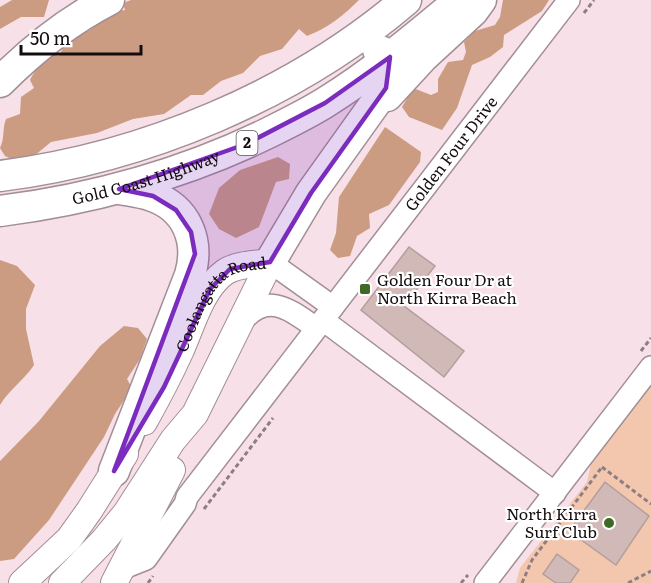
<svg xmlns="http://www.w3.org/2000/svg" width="651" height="583" font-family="Literata,serif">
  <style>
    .green { fill: #f3c7ae }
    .forest { fill: #cb9c81 }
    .building { fill: #d1b9b7; stroke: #b49e9c; stroke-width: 1.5 }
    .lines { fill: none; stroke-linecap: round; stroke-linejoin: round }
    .minor-casing { stroke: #a28e95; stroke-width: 24 }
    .major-casing { stroke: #a28e95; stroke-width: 28 }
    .highway-casing { stroke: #a28e95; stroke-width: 33 }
    .path { stroke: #8e7e83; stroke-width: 3; stroke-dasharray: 4.5 3; stroke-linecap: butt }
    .minor { stroke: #fff; stroke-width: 21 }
    .major { stroke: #fff; stroke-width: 26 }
    .highway { stroke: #fff; stroke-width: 30 }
    .marked { fill: #7b2cbf; fill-opacity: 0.2; stroke: #7b2cbf; stroke-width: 4.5; stroke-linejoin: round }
    .poi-dot { fill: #3e6926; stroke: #fff; stroke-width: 2 }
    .labels { text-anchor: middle; stroke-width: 4.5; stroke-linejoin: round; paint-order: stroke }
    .shield { fill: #fff; stroke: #5a5657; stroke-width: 1.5 }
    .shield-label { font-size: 15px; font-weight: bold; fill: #140d0f }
    .street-label { font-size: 16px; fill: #140d0f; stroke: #fff }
    .poi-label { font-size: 16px; fill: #140d0f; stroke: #fff; text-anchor: start }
  </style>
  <rect width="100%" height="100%" fill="#f7e0e8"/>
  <!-- green -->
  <path class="green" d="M651 386V583H516L520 568 587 482 591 463Z"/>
  <!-- forest -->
  <path class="forest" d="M12 0H49L44 17H21L0 29V7Z
    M131 0H359C343 16 328 28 307 36L299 29 282 49 260 56 243 73 221 81 203 95H191L164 114 133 119 97 133 51 142 28 161H16L5 156 0 148C5 138 2 129 6 119L20 114 21 97 34 88 30 80C35 68 44 65 50 53L59 56 66 42 90 30 111 12 125 10 123 3Z
    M503 0H549L542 11 504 35 503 47 490 57 472 65 457 108 442 130 409 117 402 107 413 88 431 95 438 92V79L448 62 463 60 466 52 464 42 475 31 495 25 500 17Z
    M385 127 421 152 420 162 389 205 369 214 370 228 357 236 350 256 338 258 330 250 336 233 339 197Z
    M278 157 290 164 289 179 276 182 259 227 236 238 219 229 209 214 219 188 240 170Z
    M0 260 17 266 35 285 26 309V329L34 365C24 380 9 390 0 405Z
    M124 326 138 328 147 339 140 359 127 379 132 388 115 414 104 437 49 520 14 559 0 561V461L39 421 100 346Z"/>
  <!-- building -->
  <path class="building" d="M409 247 435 266 404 306 464 351 444 377 361 310Z
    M605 482 649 516 616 565 569 531Z
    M557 554 579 570 570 583H556L543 574Z"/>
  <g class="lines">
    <defs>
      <g id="minor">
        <path d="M270 262 333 307"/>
        <path d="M323 320 555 493"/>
        <path d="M240 324C266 290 289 309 316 328"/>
        <path id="s1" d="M117 577 126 567 146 559 185 504 187 497 569 0"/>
        <path d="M485 583 651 367"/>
      </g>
      <g id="major">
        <path id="s2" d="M144 422C157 399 169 376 180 352 192 326 201 289 225 272 237 264 256 264 270 262"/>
        <path d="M22 583 69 539 89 511 125 454"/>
        <path d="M62 583 104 540 126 513 173 440 195 414 270 262"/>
        <path d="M114 583 172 470"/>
      </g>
      <g id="highway">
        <path d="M0 82C32 50 68 21 109 0"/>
        <path d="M387 96 423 57 473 11 481 0"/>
        <path d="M0 176C144 158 295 95 406 0"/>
        <path id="s3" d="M0 211C93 199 181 175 266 134 286 124 307 114 326 102 374 72 417 36 460 0"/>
        <path d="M270 262 311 193 386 88C394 73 396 57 378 50"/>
        <path d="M114 471 190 275C200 241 187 208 152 196 141 192 130 191 120 189"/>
      </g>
    </defs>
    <!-- minor casing -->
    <use href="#minor" class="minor-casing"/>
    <!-- major casing -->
    <use href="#major" class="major-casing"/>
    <!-- highway casing -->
    <use href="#highway" class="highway-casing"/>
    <!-- path -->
    <path class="path" d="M584 13 594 0
      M641 351 651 338
      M602 467 651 504
      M204 509 273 418
      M148 583 153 576
      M461 583 468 575
      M522 583 532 560 602 467
      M628 583 651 571"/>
    <!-- minor -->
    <use href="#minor" class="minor"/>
    <!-- major -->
    <use href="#major" class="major"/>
    <!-- highway -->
    <use href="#highway" class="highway"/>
  </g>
  <!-- marked area -->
  <path class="marked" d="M390 57 386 88 311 193 270 262 230 269 210 289 164 387 114 471 195 254 191 232 176 210 153 196 119 189 246 144 325 103Z"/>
  <!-- markers -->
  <g class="poi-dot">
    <rect x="359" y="283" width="12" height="12" rx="3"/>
    <circle cx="609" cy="523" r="6"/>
  </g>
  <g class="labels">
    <!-- shield labels -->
    <rect class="shield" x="236.5" y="131" width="21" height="24" rx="4.5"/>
    <g class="shield-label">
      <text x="247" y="148">2</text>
    </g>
    <!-- street labels -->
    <g class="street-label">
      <text dy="6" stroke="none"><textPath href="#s1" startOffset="543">Golden Four Drive</textPath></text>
      <text dy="6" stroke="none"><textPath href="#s3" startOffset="150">Gold Coast Highway</textPath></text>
      <text dy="6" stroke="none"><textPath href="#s2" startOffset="147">Coolangatta Road</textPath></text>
    </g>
    <!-- poi labels -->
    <g class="poi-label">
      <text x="377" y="286">Golden Four Dr at<tspan x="377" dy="18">North Kirra Beach</tspan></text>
      <text x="597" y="520" text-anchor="end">North Kirra<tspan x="597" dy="18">Surf Club</tspan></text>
    </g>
  </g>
  <!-- scale -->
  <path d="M21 45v9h120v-9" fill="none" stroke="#140d0f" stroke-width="3"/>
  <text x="30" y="45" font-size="18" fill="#140d0f" stroke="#ffffff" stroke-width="4.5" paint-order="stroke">50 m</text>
</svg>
